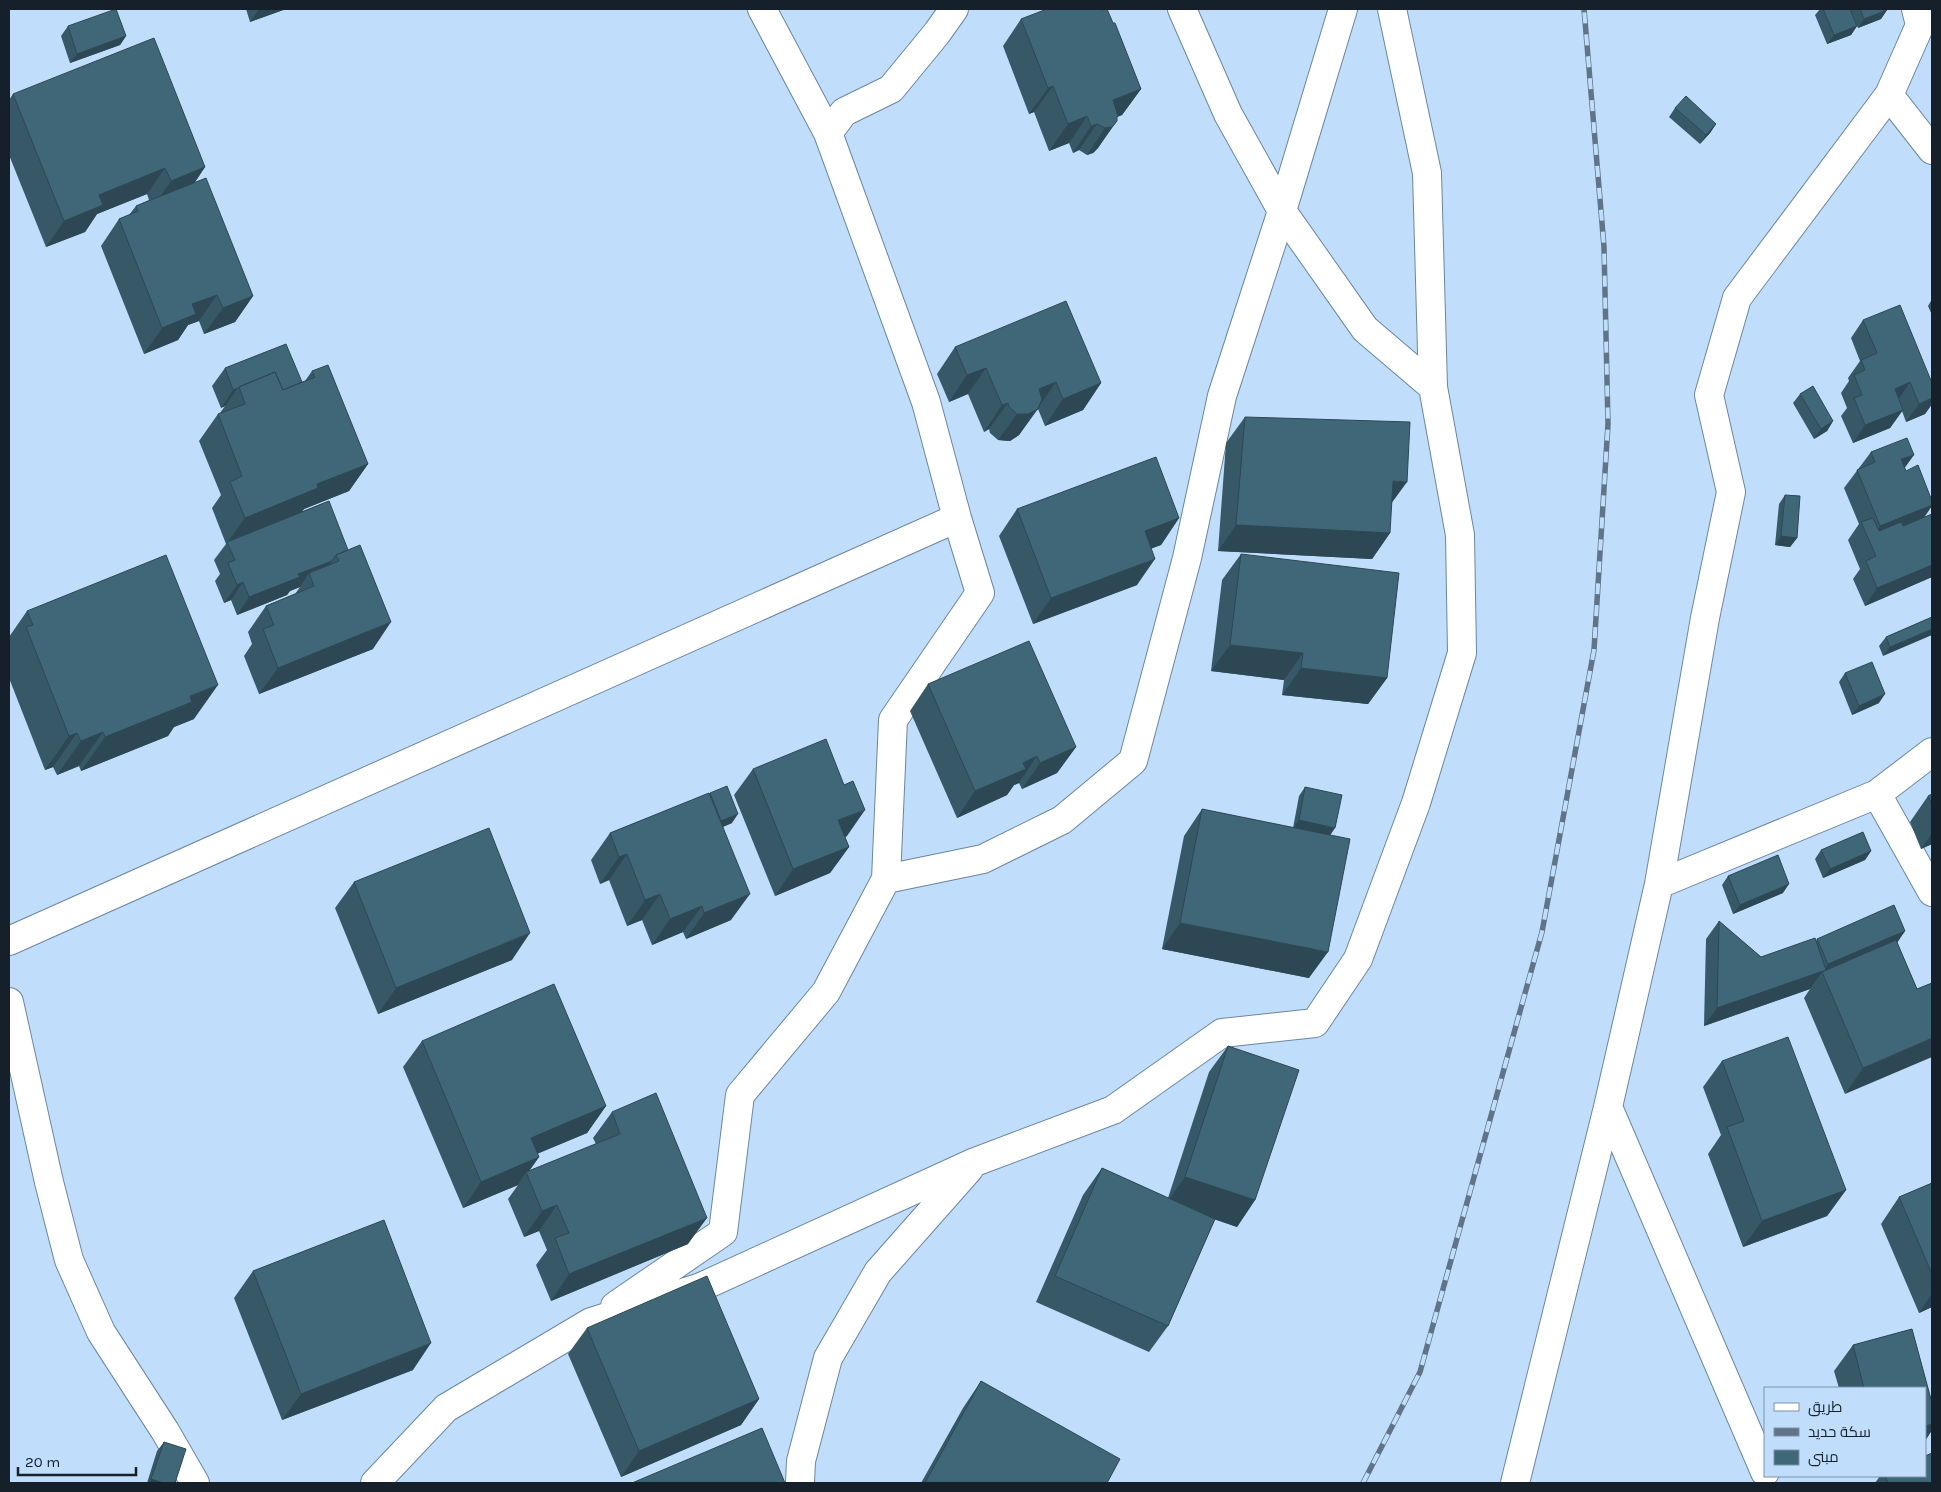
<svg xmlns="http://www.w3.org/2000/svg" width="1941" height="1492" font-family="Karla,Cairo,sans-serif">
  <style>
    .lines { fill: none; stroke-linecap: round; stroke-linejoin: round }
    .minor-casing { stroke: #6b86a1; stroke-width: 30 }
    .minor { stroke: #fff; stroke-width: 28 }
    .rail-casing { stroke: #617487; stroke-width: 5.5 }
    .rail { stroke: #c0defb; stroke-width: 4; stroke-dasharray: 11; stroke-linecap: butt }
    .wall { fill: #375967 }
    .shaded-wall { fill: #2d4854 }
    .building { fill: #406778; stroke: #2d4854 }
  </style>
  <rect width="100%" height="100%" fill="#c0defb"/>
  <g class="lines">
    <defs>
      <path id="minor" d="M1182 9 1228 114 1282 211 1365 329 1433 387
        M1889 95 1932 150
        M828 133 844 112 891 89 937 33 954 9
        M1877 794 1932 892
        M886 879 983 859 1062 820 1133 761 1187 558 1222 396 1282 211 1343 9
        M1659 884 1877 794 1932 752
        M9 941 957 518
        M9 1002 49 1182 69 1260 101 1332 165 1431 195 1483
        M1608 1107 1765 1472
        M615 1306 723 1232 740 1095 826 992 886 879 893 720 980 593 957 518 926 402 828 133 762 9
        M375 1483 446 1408 591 1322 701 1287 975 1162 1113 1110 1222 1033 1315 1023 1358 959 1416 803 1462 653 1460 535 1433 387 1427 173 1392 9
        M800 1483 801 1461 828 1358 878 1272 969 1169
        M1515 1483 1608 1107 1659 884 1705 618 1731 492 1709 395 1737 298 1889 95 1920 25 1916 9"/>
    </defs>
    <!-- minor casing -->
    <use href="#minor" class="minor-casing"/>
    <!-- minor -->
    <use href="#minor" class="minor"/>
    <defs>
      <path id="rail" d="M1363 1483 1420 1372 1542 932 1594 650 1608 424 1604 247 1584 9"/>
    </defs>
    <!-- rail casing -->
    <use href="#rail" class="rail-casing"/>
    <!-- rail -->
    <use href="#rail" class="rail"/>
  </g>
  <!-- wall -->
  <path class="wall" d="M246 9H286L250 22Z
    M1820 9H1887V10L1881 19 1858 28 1857 26 1851 35 1827 44 1815 15Z
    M1021 19 1113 23 1141 89 1122 115 1117 117 1098 148 1093 153 1087 155 1079 150 1073 153 1069 143 1049 151 1034 112 1029 114 1003 46Z
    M68 26 126 36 120 45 70 63 61 36Z
    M13 94 205 167 195 182 253 296 235 322 204 334 199 321 188 325 178 340 144 354 101 246 119 219 129 215 136 206 149 200 147 194 97 214 85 232 46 247 9 155V100Z
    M1675 108 1716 124 1710 133 1700 144 1669 117Z
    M1932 299V315L1928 306Z
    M1863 320 1932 383V404L1925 414 1906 422 1902 411 1890 428 1853 443 1841 416 1847 408 1841 393 1849 381 1848 378 1860 361 1851 338Z
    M955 347 1101 383 1083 410 1045 426 1038 409 1019 435 1010 441 998 440 990 433 989 429 984 432 968 394 949 402 937 374Z
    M225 368 302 382 305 381 312 371 368 464 349 491 304 509 301 512 329 501 373 649 259 694 244 656 252 644 248 632 266 606 295 594 300 587 290 591 287 595 237 615 231 600 224 603 215 581 220 574 214 560 226 544 212 508 221 495 199 441 218 414 220 413 225 406 221 408 212 386Z
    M1800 394 1833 421 1827 431 1814 439 1793 403Z
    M1245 417 1390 533 1372 559 1218 551 1226 443Z
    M1871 452 1904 468 1924 517 1932 514V577L1865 606 1853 579 1860 569 1848 540 1859 524 1844 488Z
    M1785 495 1797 538 1790 547 1775 545 1779 504Z
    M1017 509 1179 518 1161 545 1151 548 1137 585 1033 624 999 536Z
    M1241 554 1387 678 1368 704 1282 695 1284 680 1211 671 1222 580Z
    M27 611 194 719 174 727 168 736 81 771 79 766 57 775 53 767 45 770 9 678V637Z
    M1932 617 1883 656 1879 646 1886 637Z
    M1845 673 1879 703 1852 715 1839 682Z
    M928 684 1076 747 1057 773 1022 789 1019 783 1014 785 1007 795 957 818 910 711Z
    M753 769 847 836 845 837 849 847 830 873 775 896 734 795Z
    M1305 787 1330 835 1309 978 1162 949 1184 836 1202 809 1293 828 1299 796Z
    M710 793 732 823 723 827 731 920 686 939 683 932 652 945 642 920 627 926 609 880 600 884 591 860 610 833Z
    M1932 794V844L1921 849 1910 822 1928 796Z
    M1821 850 1871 851 1865 860 1823 878 1815 859Z
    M1728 876 1783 893 1733 914 1722 885Z
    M354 882 512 960 378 1014 335 908Z
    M1719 921 1761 957 1816 941 1817 939 1905 931 1897 942 1917 989 1932 983 1845 1094 1804 998 1810 989 1704 1026 1706 939Z
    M422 1041 606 1106 587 1133 537 1154 539 1157 529 1171 596 1144 593 1138 612 1112 688 1244 551 1301 536 1265 547 1250 539 1231 524 1237 508 1199 518 1185 463 1208 403 1067Z
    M1228 1046 1255 1200 1237 1227 1215 1219 1168 1326 1149 1352 1036 1302 1083 1195 1102 1168 1168 1198 1209 1072Z
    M1722 1061 1846 1190 1827 1216 1743 1247 1708 1154 1721 1135 1703 1087Z
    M1932 1183V1307L1919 1313 1881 1224 1899 1197Z
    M253 1271 413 1370 282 1420 234 1298Z
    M587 1328 759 1399 741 1425 621 1477 568 1354Z
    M1912 1329 1932 1403V1430L1925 1441V1388H1839L1834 1371 1853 1345Z
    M981 1381 1107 1483H921L963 1408Z
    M164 1442 175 1483H147L157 1451Z
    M1880 1476H1925L1932 1483H1875Z"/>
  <!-- shaded-wall -->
  <path class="shaded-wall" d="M259 9H286L250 22Z
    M1887 10 1881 19 1858 28 1864 19Z
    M1857 26 1851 35 1827 44 1834 35Z
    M126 36 120 45 70 63 77 54Z
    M1053 86 1034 112 1029 114 1048 88Z
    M1141 89 1122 115 1117 117 1111 127 1117 121 1098 148 1093 153 1087 155 1105 128 1097 124 1079 150 1073 153 1091 126 1113 100Z
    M1087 116 1069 143 1049 151 1068 124Z
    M1716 124 1710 133 1700 144 1706 135Z
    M205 167 187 194 152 208 171 181Z
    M165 168 147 194 97 214 85 232 46 247 64 221 99 195Z
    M217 295 199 321 188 325 178 340 144 354 162 328 192 304Z
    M253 296 235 322 204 334 223 308Z
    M986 368 968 394 949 402 967 375Z
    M1056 382 1019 435 1010 441 998 440 1017 414 1039 389Z
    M1910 382 1898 400 1895 389Z
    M1101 383 1083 410 1045 426 1063 399Z
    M238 388 225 406 221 408 233 390Z
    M1932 398V404L1925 414 1906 422 1919 404Z
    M1008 403 989 429 984 432 1002 405Z
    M1903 410 1890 428 1853 443 1865 425Z
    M1833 421 1827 431 1814 439 1821 429Z
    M1914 455 1901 473V459Z
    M368 464 349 491 304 509 300 514 227 543 245 518 317 484Z
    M1393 481 1407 482 1388 508Z
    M1932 505V506L1921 522 1869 542 1880 526Z
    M1179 518 1161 545 1127 558 1145 531Z
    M1236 525 1390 533 1372 559 1218 551Z
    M1781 536 1797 538 1790 547 1775 545Z
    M1155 559 1137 585 1033 624 1051 598Z
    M332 561 319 579 309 573 300 587 290 591 287 595 237 615 249 597 298 574Z
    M1932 565V577L1865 606 1877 588Z
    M243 582 231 600 224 603 237 585Z
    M391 622 373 649 259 694 278 668Z
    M1932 629V635L1883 656 1890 647Z
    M1230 645 1303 653 1284 680 1211 671Z
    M1301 668 1387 678 1368 704 1282 695Z
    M218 685 194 719 174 727 168 736 81 771 105 737 190 696Z
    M1885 694 1879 703 1852 715 1859 706Z
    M103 732 79 766 57 775 81 741Z
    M77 733 53 767 45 770 69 736Z
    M1076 747 1057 773 1022 789 1040 763Z
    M1037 756 1019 783 1014 785 1007 795 957 818 975 791 1023 763Z
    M865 810 847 836 819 847 838 820Z
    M738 814 732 823 714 830 721 821Z
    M1299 820 1335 828 1329 837 1292 830Z
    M1932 833V844L1921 849Z
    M849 847 830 873 775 896 793 869Z
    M1871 851 1865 860 1823 878 1830 869Z
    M627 854 609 880 600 884 619 857Z
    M1789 884 1783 893 1733 914 1740 905Z
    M660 894 642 920 627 926 645 900Z
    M750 894 731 920 686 939 704 913Z
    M702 906 683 932 652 945 670 919Z
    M1180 923 1328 952 1309 978 1162 949Z
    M1905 931 1893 949 1822 972 1810 989 1704 1026 1717 1008 1823 971 1828 964Z
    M530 933 512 960 378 1014 396 988Z
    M1932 1038V1057L1845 1094 1863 1068Z
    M606 1106 587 1133 512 1164 531 1138Z
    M539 1157 527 1174 526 1172 518 1185 463 1208 481 1182Z
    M1185 1177 1255 1200 1237 1227 1166 1203Z
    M1846 1190 1827 1216 1743 1247 1762 1221Z
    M557 1205 539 1231 524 1237 542 1211Z
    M707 1218 688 1244 551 1301 569 1274Z
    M1932 1293V1307L1919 1313Z
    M431 1343 413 1370 282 1420 301 1394Z
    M759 1399 741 1425 621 1477 639 1451Z
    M1932 1424V1430L1925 1441V1426Z
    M151 1479 164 1483H149Z"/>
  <!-- building -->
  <path class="building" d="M116 9 126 36 77 54 68 26Z
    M1047 9H1102V10L1107 9 1113 23H1115L1141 89 1113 100 1118 116H1117V121L1112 127 1105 128 1097 124 1091 126 1087 116 1068 124 1053 86 1048 88 1021 19Z
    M1823 9H1850L1857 26 1834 35Z
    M1860 9H1887V10L1864 19Z
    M154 38 205 167 171 181 165 168 99 195 103 205 64 221 13 94Z
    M1686 96 1716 124 1706 135 1675 108Z
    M206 178 253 296 223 308 217 295 192 304 196 314 162 328 119 219 138 211 136 206Z
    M1066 301 1101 383 1063 399 1056 382 1039 389 1042 399 1038 409 1028 414H1017L1009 407 1008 403 1002 405 986 368 967 375 955 347Z
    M1900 305 1932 383V398L1919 404 1910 382 1895 389 1903 410 1865 425 1854 398 1862 395 1854 375 1865 370 1861 360 1877 353 1863 320Z
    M286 344 302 382 283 390 275 372 239 387 238 388 233 390 225 368Z
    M328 365 368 464 317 484 318 488 245 518 230 482 242 476 218 414 245 404 239 387 275 372 283 390 315 377 312 371Z
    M1813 386 1833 421 1821 429 1800 394Z
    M1245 417 1410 422 1407 482 1393 481 1390 533 1236 525Z
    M1907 438 1914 455 1901 459 1906 471 1918 465 1932 501V505L1880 526 1857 470 1875 462 1871 452Z
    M1156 457 1179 518 1145 531 1155 559 1051 598 1017 509Z
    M1785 495 1800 496 1797 538 1781 536Z
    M329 501 348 550 336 555 332 561 298 574 300 577 249 597 243 582 237 585 228 563 235 560 227 542Z
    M1932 514V565L1877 588 1866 561 1876 556 1861 522 1873 518 1879 531 1901 522 1903 526Z
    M360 545 391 622 278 668 263 629 274 625 266 606 314 586 309 573 339 561 336 555Z
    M1241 554 1399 573 1387 678 1301 668 1303 653 1230 645Z
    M166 555 218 685 190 696 192 702 105 737 103 732 81 741 77 733 69 736 26 627 33 625 27 611Z
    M1932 617V629L1890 647 1886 637Z
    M1029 641 1076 747 1040 763 1037 756 1023 763 1026 769 975 791 928 684Z
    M1872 662 1885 694 1859 706 1845 673Z
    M826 739 844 785 853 781 865 810 838 820 849 847 793 869 753 769Z
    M727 786 738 814 721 821 710 793Z
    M1305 787 1342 795 1335 828 1299 820Z
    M709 793 750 894 704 913 702 906 670 919 660 894 645 900 627 854 619 857 610 833Z
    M1932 794V805L1928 796Z
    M1202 809 1350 839 1328 952 1180 923Z
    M489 828 530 933 396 988 354 882Z
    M1863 832 1871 851 1830 869 1821 850Z
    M1778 855 1789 884 1740 905 1728 876Z
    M1894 905 1905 931 1828 964 1817 939Z
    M1719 921 1761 957 1815 938 1826 970 1717 1008Z
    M1896 940 1917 989 1932 983V1038L1863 1068 1822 972Z
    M554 984 606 1106 531 1138 539 1157 481 1182 422 1041Z
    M1788 1037 1846 1190 1762 1221 1727 1127 1744 1121 1722 1061Z
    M1228 1046 1299 1070 1255 1200 1185 1177Z
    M656 1093 707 1218 569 1274 555 1238 569 1233 557 1205 542 1211 526 1172 620 1134 612 1112Z
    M1102 1168 1215 1219 1168 1326 1055 1276Z
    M1932 1183V1274L1899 1197Z
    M384 1220 431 1343 301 1394 253 1271Z
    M707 1276 759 1399 639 1451 587 1328Z
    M1912 1329 1932 1403V1424L1925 1426V1388H1864L1853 1345Z
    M981 1381 1120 1459 1107 1483H925Z
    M762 1428 785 1483H632Z
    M164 1442 186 1449 175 1483H164L151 1479Z
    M1932 1453V1483H1888L1885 1476H1925V1456Z"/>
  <!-- border -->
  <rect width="1941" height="1492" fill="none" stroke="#15202b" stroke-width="20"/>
  <!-- legend -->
  <rect x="1764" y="1387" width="162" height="90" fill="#c0defb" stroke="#7c92a8"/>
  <rect x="1774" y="1403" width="25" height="8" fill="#ffffff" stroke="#7c92a8"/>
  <text x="1808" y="1412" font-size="15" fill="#15202b">طريق</text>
  <rect x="1774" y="1428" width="25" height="8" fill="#617487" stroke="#7c92a8"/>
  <text x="1808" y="1437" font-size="15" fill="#15202b">سكة حديد</text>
  <rect x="1774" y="1450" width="25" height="15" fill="#406778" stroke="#7c92a8"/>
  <text x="1808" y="1462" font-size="15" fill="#15202b">مبنى</text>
  <!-- scale -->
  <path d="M18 1467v8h118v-8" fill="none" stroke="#15202b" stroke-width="2.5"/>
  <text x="25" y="1467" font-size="15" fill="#15202b" stroke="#c0defb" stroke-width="4" paint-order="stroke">20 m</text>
</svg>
